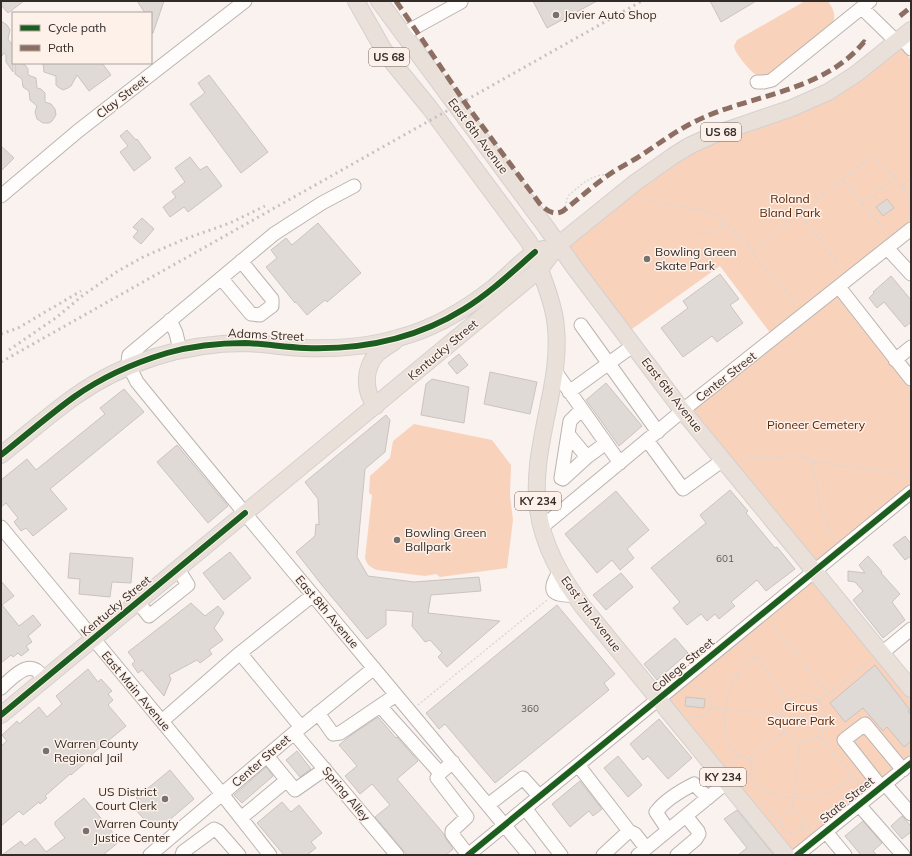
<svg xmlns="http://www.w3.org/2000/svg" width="912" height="856" font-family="Mulish,sans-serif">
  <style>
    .green { fill: #f9d2bc }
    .building { fill: #e0dad6; stroke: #cac3c0 }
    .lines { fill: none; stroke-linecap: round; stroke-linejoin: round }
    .minor-casing { stroke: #bab4b1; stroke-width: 15 }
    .major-casing { stroke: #d4d0ce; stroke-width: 18 }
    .path { stroke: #dad8d6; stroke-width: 1.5; stroke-dasharray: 2 2; stroke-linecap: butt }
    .minor { stroke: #fefdfc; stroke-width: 13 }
    .major { stroke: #eae0da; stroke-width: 16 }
    .rail { stroke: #c5c3c2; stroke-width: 3; stroke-dasharray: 2 4; stroke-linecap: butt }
    .quiet { stroke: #8d6e63; stroke-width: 5; stroke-dasharray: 10 5; stroke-linecap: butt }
    .cycleway-casing { stroke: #fef1ea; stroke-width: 8 }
    .cycleway { stroke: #1b5e20; stroke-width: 6 }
    .poi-dot { fill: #78716e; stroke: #fef1ea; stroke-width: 1.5 }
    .labels { text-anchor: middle; stroke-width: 3; stroke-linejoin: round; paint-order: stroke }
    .number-label { font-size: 10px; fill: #605a57 }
    .shield { fill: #fef1ea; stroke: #6f6763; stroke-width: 1 }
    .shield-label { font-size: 11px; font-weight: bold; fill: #322c29 }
    .poi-label { font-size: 12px; fill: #322c29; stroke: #fef1ea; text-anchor: start }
    .street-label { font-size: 12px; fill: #322c29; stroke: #fef1ea }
    .park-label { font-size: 12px; fill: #592300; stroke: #fef1ea }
  </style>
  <rect width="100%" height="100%" fill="#faf2ee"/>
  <!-- green -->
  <path class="green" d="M805 1H828C833 9 837 15 832 24L768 75C763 75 759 76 755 74 750 71 734 52 734 46 735 44 736 42 737 40Z
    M897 42 911 60V229L839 286 911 376V493L814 571 911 689V763L797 855H786L658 700 814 571 682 410 774 338 720 266 625 334 558 245 678 152 792 108Z
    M414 424 492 440 511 465 510 495 513 520 507 568 440 577 436 574 425 576 377 570C370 567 367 565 365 558L372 495 369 493 370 476 390 458 393 441Z"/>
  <!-- building -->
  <path class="building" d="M1 1H24L8 13 1 5Z
    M137 1H164L153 33H151V13H145Z
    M533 1H597L547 28Z
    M710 1H756L721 22Z
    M1 21 7 25 10 30 8 39 13 46V72L6 62V55L4 53 2 56H1Z
    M15 63H21L25 65 28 69V75L36 78 37 88 41 89 45 93V102L51 104 55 109 56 115 52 121 49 123H43L37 119 35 112 37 106 30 100 29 91 23 87 22 79 15 74Z
    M43 63H102L111 75 89 91 77 75 71 86 68 88 63 90 58 87 56 85V76L44 72Z
    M209 75 268 152 241 173 190 104 205 93 198 83Z
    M127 130 136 140 137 139 151 158 134 171 120 152 128 146 120 136Z
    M1 146 14 158 1 171Z
    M190 157 200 170 207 166 222 186 188 212 184 207 170 217 163 207 176 197 172 192 185 182 175 168Z
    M887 199 894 208 883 216 876 207Z
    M142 218 154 229 141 244 133 237 138 231 133 227Z
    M318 223 361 273 327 302 325 300 307 315 296 302 295 303 266 267 277 258 271 250 286 238 292 245Z
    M720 274 739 299 730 305 743 323 717 342 712 336 683 357 661 328 688 308 683 301Z
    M891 276 911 300V322L905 327 884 302 877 308 869 298 874 293 873 292Z
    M459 354 468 365 457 374 448 363Z
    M490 372 537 382 530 414 484 404Z
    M432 379 469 387 464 423 421 415 426 384Z
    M606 383 642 426 619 446 586 400Z
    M124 389 144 412 50 489 67 509 33 536 26 528 21 531 14 522 18 518 6 503 1 507V480L27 459 36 470 105 414 100 408Z
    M386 415 390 420 385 452 365 469 357 557 368 576 414 582 479 577 481 591 431 595 428 613 500 621 447 667 438 657 442 653 430 640 425 642 412 626 413 612 386 610V625L367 639 321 584 296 552 315 536 316 524 319 525 318 499 305 482Z
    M177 445 228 506 208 523 157 462Z
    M730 490 748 511 746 513 775 548 777 547 795 569 766 591 757 580 731 602 735 606 719 619 715 614 707 621 701 614 687 625 673 608 680 602 651 568 706 523 700 515Z
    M616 491 649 530 627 549 634 558 620 570 612 560 597 573 565 534Z
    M905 536 911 544V556L905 560 893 545Z
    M230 552 251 578 224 600 203 573Z
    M70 553 133 558 131 583 112 582 110 597 79 594 80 579 68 578Z
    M868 556 882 572 881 573 900 594 892 602 905 620 883 638 853 600 863 591 855 582 848 581V571L865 573 859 565Z
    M621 573 633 587 606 610 593 595Z
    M1 581 14 596 2 605 19 626 33 615 41 625 28 636 32 642 26 646 29 650 21 656 18 653 13 657 11 655 1 663Z
    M191 603 205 616 218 606 224 613 214 628 223 640 209 650 212 654 200 663 197 660 169 675 171 679 164 696 142 670 138 673 132 664 135 661 128 652Z
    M557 605 615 674 604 683 609 690 495 783 445 724 439 729 426 713Z
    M675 638 688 653 657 680 644 664Z
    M875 665 910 710 908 711 911 715V741L904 747 887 727 883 731 863 708 845 722 830 703Z
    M88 669 98 682 101 679 112 691 108 694 113 700 108 705 126 726 91 755 93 756 71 775 70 774 45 796 47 798 40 804 39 802 23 815 19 811 1 826V746L7 741 2 735 17 721 19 724 39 707 47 717 62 704 56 696Z
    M686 697 705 699 704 708 685 706Z
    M378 717 396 738 397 737 418 761 397 779 444 834 446 839 453 849 446 855H407L375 817 390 805 372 784 360 794 345 776 357 766 339 745 351 735Z
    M659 719 692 758 668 779 648 756 643 760 630 744Z
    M297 751 311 769 300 777 286 760Z
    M618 756 642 785 628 797 604 768Z
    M266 767 273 776 242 803 234 795Z
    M170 770 194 799 161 827 156 821 150 826 135 809 142 804 136 798Z
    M580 781 602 809 593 816 589 811 570 827 552 804Z
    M84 798 120 841 103 855H2L21 841 25 846 35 838 46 852 65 838 55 825V822Z
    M282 802 291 812 299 805 322 833 311 842 316 848 307 855H284L257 823Z
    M737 810 774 855H738L747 848 724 819Z
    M902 816 911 826V832L902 839 891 826Z
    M863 821 882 843 873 851 877 855H861L845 836Z"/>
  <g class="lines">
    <defs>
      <path id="minor" d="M862 8 897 42
        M403 34 461 2 460 1
        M902 38 911 49
        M757 82H764L772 80 870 1
        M354 186 322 203 274 234 129 355C126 365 133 373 137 382 266 541 399 697 529 855
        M1 196 78 131 245 1
        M887 248 911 274
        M221 278 251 314 260 315 272 306V299L241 261
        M839 287 911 379
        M170 320 176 333 180 350
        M581 325 658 432
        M895 360 911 347
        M555 371 620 463
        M569 392 634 345
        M582 409 570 421 561 478 563 479 587 457 606 443
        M568 434 587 457
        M647 440 683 489 723 460
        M1 527 222 794 270 855
        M542 527 693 402 911 229
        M559 572C546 595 554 594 575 596
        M138 602 149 616 188 585 178 569
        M240 653 313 595
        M882 653 911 629
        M1 688C9 681 24 663 36 670 39 672 42 676 45 679
        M380 706 440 773
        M318 713 333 734 340 733 396 695
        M162 721 240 653 301 727
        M294 733 397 855
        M267 756 295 790 325 769
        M453 762 440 773 437 778 467 817 452 831V834L468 855
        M578 765 629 831
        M885 784 911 814
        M881 787 844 740 865 724 903 770
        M488 805 523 778 539 796
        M859 805 903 855
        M525 808 561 855
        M241 818 287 780
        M668 830 656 812C666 799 680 791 694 784L708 798
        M826 832 845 855
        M150 855 294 733 374 668
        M182 855 183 852 214 829 218 831 239 855
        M468 855 911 492
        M603 855 629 831 635 834 646 848
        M638 855 727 782
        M677 855 696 839 699 834 698 831 686 816
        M797 855 911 763"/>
      <path id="major" d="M356 1 382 47 393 63 429 107 529 242C535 254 539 266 543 278 549 294 555 311 556 328 559 359 552 389 546 418 540 448 534 478 538 509 543 546 561 577 583 607L786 855
        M379 1 546 227 574 267 682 410 911 689
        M376 406C363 391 364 367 378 353 383 349 389 345 394 342
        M1 455C25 436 49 415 74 397 123 362 185 343 245 343 265 344 285 347 305 348 336 349 368 347 398 338 433 329 465 310 493 288 510 275 524 256 543 249
        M1 715 540 269 558 245 636 182 673 156 689 146 713 135 792 108 828 92 856 74 911 30"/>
    </defs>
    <!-- minor casing -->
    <use href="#minor" class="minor-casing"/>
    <!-- major casing -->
    <use href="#major" class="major-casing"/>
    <!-- path -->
    <path class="path" d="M842 179 884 230
      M901 186 909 180
      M875 195 879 202
      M642 199 706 211 717 216 725 222 748 245 760 263 798 304
      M862 204 895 178
      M564 211 567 199 569 195C585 182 590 175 611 174
      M799 213 840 266
      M698 233 712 234 725 222
      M753 250 873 155 895 178 911 199
      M740 461 751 458 771 459 793 455 809 459 813 462H824L844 467 870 468 885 473 907 476 910 479
      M813 462V474L817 485 819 503 834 540
      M771 623 828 694
      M746 644 788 700
      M694 686C706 693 715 691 711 708L779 714
      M780 718a23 23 0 1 1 46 0a23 23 0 1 1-46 0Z
      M819 701 871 660
      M418 705 547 600
      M689 717C698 716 707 718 711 708
      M819 736 860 785
      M902 751 911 745
      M738 756C735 751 730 746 728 740 720 719 728 686 742 669 746 664 751 660 756 656
      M730 767a11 11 0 1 1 22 0a11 11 0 1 1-22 0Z
      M748 759 784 732
      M749 774C751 777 753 781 756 784 774 800 809 801 830 792 839 789 846 783 854 777
      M757 798 781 826
      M781 822a11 11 0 1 1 22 0a11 11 0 1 1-22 0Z
      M792 811 800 741
      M801 829 807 828 864 782"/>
    <!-- minor -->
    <use href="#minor" class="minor"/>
    <!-- major -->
    <use href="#major" class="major"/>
    <!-- rail -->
    <path class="rail" d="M1 334 18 328 81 291
      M9 350 57 317 82 296 118 271 145 256 185 239 230 223 265 206
      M1 362 642 1"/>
    <!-- quiet -->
    <path class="quiet" d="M396 1 468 107 540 204C547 211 554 216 563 211 580 198 597 182 616 170 623 166 630 162 637 158 657 145 674 132 696 121 751 94 822 93 864 42L865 43
      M900 16 911 7"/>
    <defs>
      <path id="cycleway" d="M1 455C25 436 49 415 74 397 102 377 134 363 167 353 192 346 219 343 245 343 265 344 285 347 305 348 361 350 416 339 464 309 490 293 512 272 535 252
        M1 715 245 513
        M468 855 911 492
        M797 855 911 763"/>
    </defs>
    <!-- cycleway casing -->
    <use href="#cycleway" class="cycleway-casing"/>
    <!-- cycleway -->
    <use href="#cycleway" class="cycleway"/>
  </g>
  <!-- markers -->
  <g class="poi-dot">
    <circle cx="556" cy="15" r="4"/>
    <circle cx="647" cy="259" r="4"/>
    <circle cx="397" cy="540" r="4"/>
    <circle cx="46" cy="751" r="4"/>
    <circle cx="165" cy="799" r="4"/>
    <circle cx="86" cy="831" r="4"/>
  </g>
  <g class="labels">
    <!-- number labels -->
    <g class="number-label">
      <text x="725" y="562">601</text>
      <text x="530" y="712">360</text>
    </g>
    <!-- shield labels -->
    <g class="shield">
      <rect x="369" y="48" width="40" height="18" rx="3"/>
      <rect x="701" y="123" width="40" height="18" rx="3"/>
      <rect x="515" y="492" width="46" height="18" rx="3"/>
      <rect x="700" y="768" width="46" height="18" rx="3"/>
    </g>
    <g class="shield-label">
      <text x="389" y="61">US 68</text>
      <text x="721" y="136">US 68</text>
      <text x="538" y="505">KY 234</text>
      <text x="723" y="781">KY 234</text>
    </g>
    <!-- poi labels -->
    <g class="poi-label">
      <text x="564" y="19">Javier Auto Shop</text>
      <text x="655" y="256">Bowling Green<tspan x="655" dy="14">Skate Park</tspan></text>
      <text x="405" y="537">Bowling Green<tspan x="405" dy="14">Ballpark</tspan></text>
      <text x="54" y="748">Warren County<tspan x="54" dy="14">Regional Jail</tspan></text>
      <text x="157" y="796" text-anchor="end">US District<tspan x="157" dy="14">Court Clerk</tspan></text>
      <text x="94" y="828">Warren County<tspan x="94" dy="14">Justice Center</tspan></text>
    </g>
    <!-- street labels -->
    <g class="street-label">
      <text transform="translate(122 97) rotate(-38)" y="4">Clay Street</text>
      <text transform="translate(478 136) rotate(53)" y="4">East 6th Avenue</text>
      <text transform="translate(266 335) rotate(3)" y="4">Adams Street</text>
      <text transform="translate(443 350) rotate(-40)" y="4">Kentucky Street</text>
      <text transform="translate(726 377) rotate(-38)" y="4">Center Street</text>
      <text transform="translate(672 395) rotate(52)" y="4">East 6th Avenue</text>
      <text transform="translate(116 606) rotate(-40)" y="4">Kentucky Street</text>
      <text transform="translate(327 612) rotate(50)" y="4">East 8th Avenue</text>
      <text transform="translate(591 614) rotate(53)" y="4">East 7th Avenue</text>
      <text transform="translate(683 665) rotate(-40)" y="4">College Street</text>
      <text transform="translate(136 691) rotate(50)" y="4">East Main Avenue</text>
      <text transform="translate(261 761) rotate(-41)" y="4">Center Street</text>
      <text transform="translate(346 794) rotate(50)" y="4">Spring Alley</text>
      <text transform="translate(847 800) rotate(-39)" y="4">State Street</text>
    </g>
    <!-- park labels -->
    <g class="park-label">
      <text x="790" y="203">Roland<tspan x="790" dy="14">Bland Park</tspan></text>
      <text x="816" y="429">Pioneer Cemetery</text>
      <text x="801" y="711">Circus<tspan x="801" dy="14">Square Park</tspan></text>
    </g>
  </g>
  <!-- border -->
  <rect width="912" height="856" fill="none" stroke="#322c29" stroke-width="4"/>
  <!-- legend -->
  <rect x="12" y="12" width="140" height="52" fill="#fef1ea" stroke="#aca29d"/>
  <rect x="20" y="25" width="20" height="6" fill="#1b5e20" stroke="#aca29d"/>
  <text x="48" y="32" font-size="12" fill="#322c29">Cycle path</text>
  <rect x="20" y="45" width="20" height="6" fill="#8d6e63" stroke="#aca29d"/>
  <text x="48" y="52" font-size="12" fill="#322c29">Path</text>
</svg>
